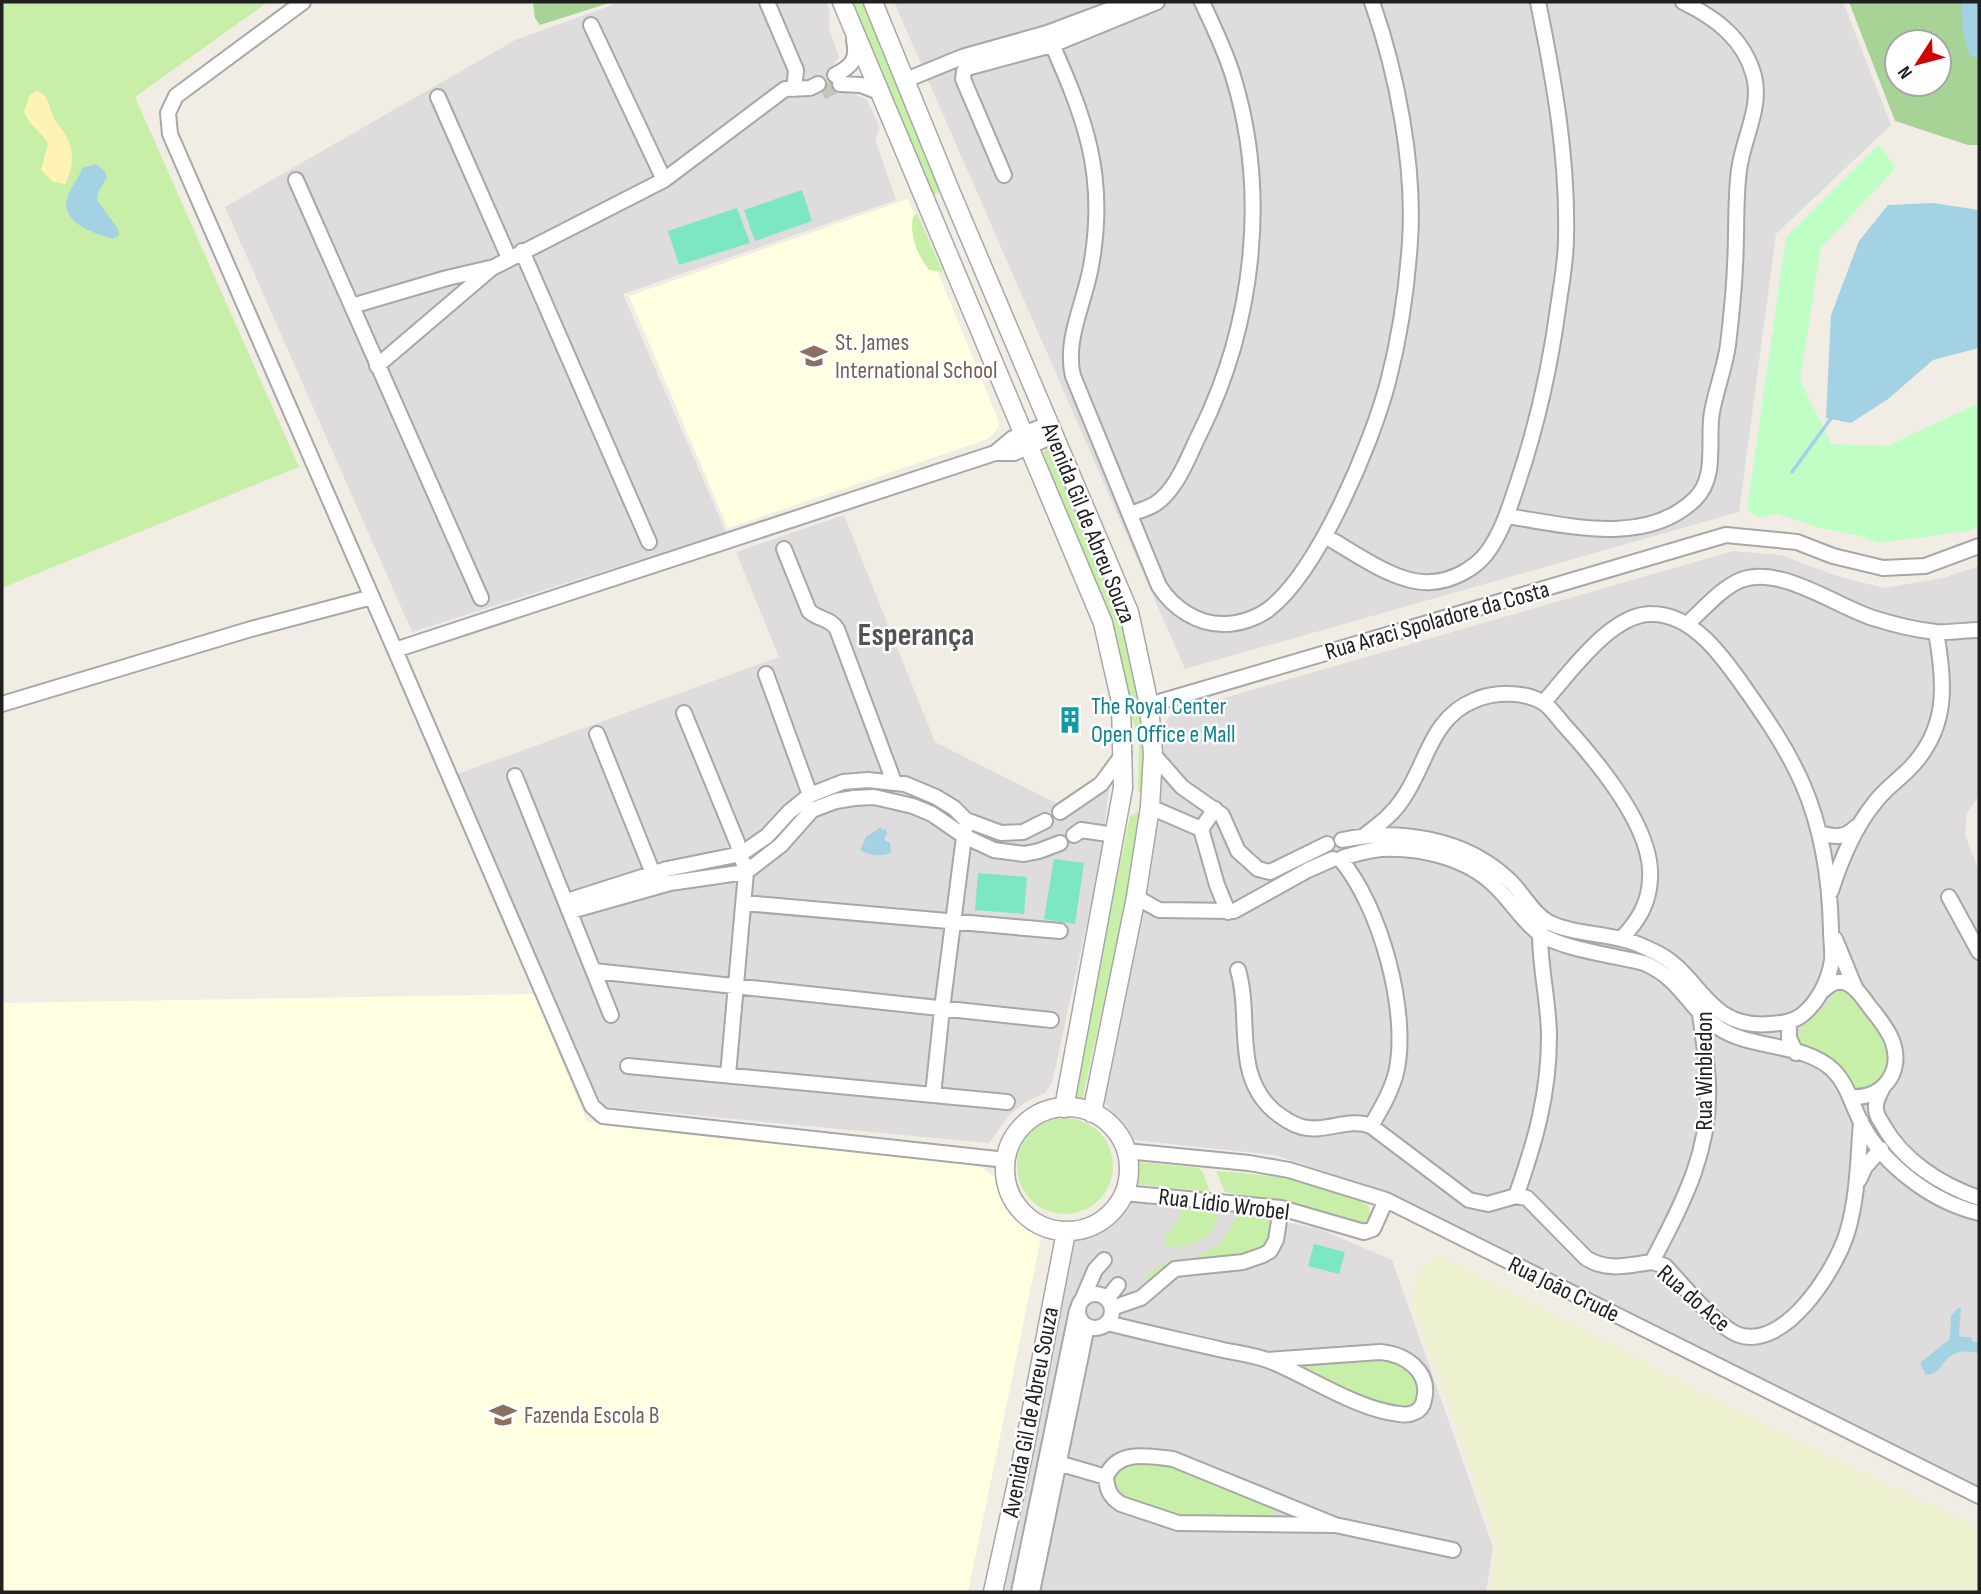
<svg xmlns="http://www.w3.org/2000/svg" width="1981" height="1594" font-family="'Sofia Sans Condensed',sans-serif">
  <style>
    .residential { fill: #dedcdc }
    .education { fill: #feffe0 }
    .farmland { fill: #eef1cf }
    .grass { fill: #c8efa7 }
    .forest { fill: #a7d496; fill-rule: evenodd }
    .sand { fill: #fff2b5 }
    .park { fill: #bffec5 }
    .pitch { fill: #7ce7c1 }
    .water { fill: #a2d2e3 }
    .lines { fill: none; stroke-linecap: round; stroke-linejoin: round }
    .stream { stroke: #a2d2e3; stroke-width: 3.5 }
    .river { stroke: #a2d2e3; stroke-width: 23 }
    .minor-tunnel { stroke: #c7c4be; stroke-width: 14; stroke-dasharray: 14 7; stroke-linecap: butt }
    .minor-casing { stroke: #a7a7a7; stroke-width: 18 }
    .tertiary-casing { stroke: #a7a7a7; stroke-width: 21 }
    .minor { stroke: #fff; stroke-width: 14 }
    .tertiary { stroke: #fff; stroke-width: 18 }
    .labels { text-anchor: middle; stroke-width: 5; stroke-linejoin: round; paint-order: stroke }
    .education-label { font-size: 24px; fill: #785e54; stroke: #fff; text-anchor: start }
    .street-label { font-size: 24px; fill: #202020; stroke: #fff }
    .culture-label { font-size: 24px; fill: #0d838f; stroke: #fff; text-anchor: start }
    .district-label { font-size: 32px; font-weight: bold; fill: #535353; stroke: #fff }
  </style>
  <rect width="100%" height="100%" fill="#f1ede5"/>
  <!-- residential -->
  <path class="residential" d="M621 2H826L830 12 829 28 839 57 833 65 845 89 867 100 880 128 875 139 896 200 623 294 726 532 412 632 225 207 515 40Z
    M894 2H1843L1891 125 1776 234 1739 512 1185 669Z
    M844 515 935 742 1056 803 1102 774 1113 751 1101 859 1052 1083 1045 1093 1027 1101 1010 1114 989 1143 596 1106 455 775 779 657 736 552Z
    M1733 551 1781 555 1837 576 1884 588 1943 578 1979 566V796L1967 813 1965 835 1979 871V1488L1396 1196 1275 1155 1133 1140 1103 1100 1141 925 1164 725 1172 713Z
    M1129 1202 1211 1209 1317 1228 1392 1260 1493 1547 1486 1592H1001L1074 1243 1080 1236 1104 1224Z"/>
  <!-- education -->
  <path class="education" d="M908 199 997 417 999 425 996 431 988 439 728 528 629 296Z
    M534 994 587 1122 966 1161 983 1168 996 1179 1006 1207 1015 1219 1041 1238 968 1592H2V1003Z"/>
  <!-- farmland -->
  <path class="farmland" d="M1439 1255 1778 1431 1979 1528V1592H1489L1497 1544 1413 1304 1412 1293 1420 1268Z"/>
  <!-- grass -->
  <path class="grass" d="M2 2H268L135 97 299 467 2 588Z
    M849 2H863L940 187V192L932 196Z
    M917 213 943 272 929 270C918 256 909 235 913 217Z
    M1051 446C1082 521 1119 596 1137 675 1146 713 1145 754 1143 792L1141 794 1138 791 1139 740 1132 717 1116 640 1043 452Z
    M1137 812 1142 815 1123 914 1082 1101 1074 1098V1086L1130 816Z
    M1835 990 1850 991 1869 1018 1885 1034 1891 1051 1886 1076 1877 1085 1861 1092 1824 1055 1809 1050 1798 1042C1797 1025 1810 1020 1821 1010 1827 1005 1831 997 1835 990Z
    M1017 1166a48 48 0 1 1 96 0a48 48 0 1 1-96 0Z
    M1138 1162 1198 1168 1203 1172 1210 1192 1137 1184Z
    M1216 1171C1265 1175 1325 1179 1368 1205L1371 1214 1366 1223H1355L1302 1205 1225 1192Z
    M1182 1208 1217 1212C1220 1240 1188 1246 1167 1248L1165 1235 1174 1228Z
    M1242 1213 1263 1216C1269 1221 1272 1227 1270 1236 1263 1266 1198 1255 1174 1263 1163 1267 1157 1276 1149 1284L1144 1277 1169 1260 1197 1257 1221 1243 1237 1216Z
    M1393 1358 1415 1369 1421 1396 1414 1406 1402 1411 1345 1392 1299 1367 1301 1364 1355 1363Z
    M1138 1463 1177 1466 1221 1484 1274 1509 1275 1512 1271 1515C1234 1516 1195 1520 1158 1512 1129 1505 1083 1475 1138 1463Z"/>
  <!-- forest -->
  <path class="forest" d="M533 2H612L540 25 535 18Z
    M1849 2H1979V145H1968L1895 121ZM1897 42H1939V84H1897Z"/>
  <!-- sand -->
  <path class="sand" d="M37 91C49 95 49 108 54 118 57 124 63 130 66 136 75 150 73 170 65 184L53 182 41 170 48 144C42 131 29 127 24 111L30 95Z"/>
  <!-- park -->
  <path class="park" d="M1879 144 1896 168 1821 248 1800 379 1831 444 1887 446 1979 403V526L1968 531 1879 543 1859 536 1816 527 1776 513 1759 518 1747 509 1786 237Z"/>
  <!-- pitch -->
  <path class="pitch" d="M802 190 812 221 755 241 744 210Z
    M737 208 750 243 679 265 668 231Z
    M1054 859 1084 863 1075 924 1044 919Z
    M978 873 1027 877 1024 914 975 910Z
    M1314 1244 1345 1252 1339 1274 1308 1266Z"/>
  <!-- water -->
  <path class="water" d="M96 164 104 170 107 178 98 192 97 200 118 229 119 235 113 239C97 234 60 224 67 198 70 188 79 179 82 168Z
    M1933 203 1979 210V348L1933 360 1888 399 1851 423 1826 418 1831 315 1859 241 1888 205Z
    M881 827 882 830 886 829 887 834 884 840 890 843 891 853C882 857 869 856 860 850L866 837Z
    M1958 1308H1961L1959 1334 1962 1337H1971L1972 1341 1979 1343V1353C1971 1352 1962 1350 1954 1354 1942 1359 1941 1375 1926 1375L1920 1363 1950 1339 1951 1316Z"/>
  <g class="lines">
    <!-- stream -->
    <path class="stream" d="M1792 472 1832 417"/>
    <!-- river -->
    <path class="river" d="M1973 2 1974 31 1979 47"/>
    <!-- minor-tunnel -->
    <path class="minor-tunnel" d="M822 93 840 84"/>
    <defs>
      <path id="minor" d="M303 2 176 96 168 113 170 134 395 650 995 453H1014L1055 435
        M767 2 796 70 794 89
        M591 25 664 180
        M1047 33C1084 116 1108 173 1091 266 1085 302 1064 340 1073 376L1159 586C1173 608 1198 625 1225 624 1239 624 1257 618 1269 609 1319 570 1372 443 1388 382 1400 336 1407 288 1410 241 1415 165 1397 73 1372 2
        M835 75C852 66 858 60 854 40
        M906 80 962 57 1047 33 1130 2
        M840 84 861 85 879 92
        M438 97 509 258
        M1004 175 963 79 964 71 967 68 1052 45 1157 2
        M296 180 481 598
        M522 251 649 542
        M352 306 447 278 490 268
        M377 366 492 268 664 180 785 89 810 88 818 84
        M995 453 1013 438 1049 424
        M1130 514C1138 511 1147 509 1155 504 1177 490 1189 455 1200 433 1254 324 1269 193 1233 76 1225 50 1213 26 1202 2
        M1507 516C1567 525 1646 547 1695 499 1718 477 1707 439 1712 412 1716 390 1725 367 1728 345 1731 319 1734 292 1735 265 1737 234 1735 201 1739 170 1743 138 1762 108 1754 76 1744 39 1716 18 1683 2
        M1325 536C1354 552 1397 585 1431 582 1451 581 1473 570 1486 554 1502 533 1510 506 1518 482 1538 422 1551 363 1559 301 1562 281 1566 259 1566 238 1568 158 1554 80 1538 2
        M784 549 809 611C819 620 830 618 837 629L894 782
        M1687 624C1703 610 1721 588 1741 580 1780 565 1836 606 1873 618 1892 624 1916 630 1936 632 1950 633 1965 630 1979 630
        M395 650 592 1106 603 1116 1006 1160
        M766 674 810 795
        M2 704 251 629 372 597
        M1149 705 1726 535 1797 542 1833 556 1883 568 1925 566 1979 546
        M684 713 737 842 746 872 728 1075
        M597 734 656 881
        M1153 754 1182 787 1222 815 1238 851 1258 869 1270 872 1327 844
        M515 776 611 1015
        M1150 807 1201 829
        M1215 809 1201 829 1217 885 1228 912
        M1060 812 1101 784 1124 753
        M1819 833C1835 837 1844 839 1856 827
        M1074 835 1081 830 1115 835
        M1364 836C1378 825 1392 815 1402 800 1427 765 1430 718 1475 700 1494 692 1523 691 1542 702 1550 706 1557 717 1564 725 1596 760 1654 828 1650 879 1649 904 1638 921 1621 939
        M1342 840C1399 828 1465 838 1509 880 1523 893 1531 912 1548 922 1570 933 1597 933 1621 939 1632 941 1643 946 1653 951 1701 972 1705 1030 1770 1024 1782 1023 1793 1022 1802 1015 1818 1002 1829 981 1832 960 1833 951 1831 941 1831 931 1830 882 1823 831 1803 785 1788 750 1766 718 1744 687 1723 657 1693 614 1652 614 1611 613 1569 674 1544 702
        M1344 857C1356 854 1369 850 1381 849 1420 847 1468 858 1496 887 1511 901 1523 922 1540 934 1562 949 1617 956 1644 963 1682 979 1687 1008 1719 1028 1752 1050 1803 1042 1833 1070 1849 1086 1852 1107 1863 1126 1886 1167 1933 1202 1979 1213
        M1831 891C1841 860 1853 830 1873 805 1883 790 1899 780 1911 767 1949 727 1945 682 1936 632
        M1136 897 1159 910 1234 911 1308 870 1333 859
        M1949 897 1979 952
        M567 901 667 869 741 854 767 836 789 812 810 795 843 782 868 780 905 784 936 797 954 808 966 820 1001 833 1023 832 1045 821
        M744 903 1060 931
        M571 911 670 883 746 872 781 845 812 810 836 801 854 798 874 797 913 806 932 814 964 836 994 850 1024 854 1039 851 1060 843
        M1835 939 1856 990
        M1238 970C1252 1017 1232 1075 1274 1111 1283 1118 1291 1124 1302 1127 1325 1133 1349 1117 1371 1126 1381 1109 1391 1092 1396 1073 1410 1013 1380 905 1340 859
        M594 971 1051 1020
        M1821 992C1828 986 1836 979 1846 983 1856 986 1863 998 1869 1006 1877 1016 1889 1030 1893 1043 1903 1073 1882 1099 1851 1097
        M1789 1022V1038L1796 1053
        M628 1066 1007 1102
        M1882 1089C1880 1094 1876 1100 1876 1105 1875 1113 1879 1119 1883 1125 1903 1161 1941 1185 1979 1198
        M933 1095 942 1009 965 829
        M1371 1126 1469 1200 1488 1204 1516 1196C1535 1143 1549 1094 1549 1037 1549 1001 1539 965 1540 929
        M1126 1151 1249 1163 1289 1170 1386 1200 1979 1496
        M1859 1180 1865 1167 1881 1149
        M1124 1193 1281 1208 1364 1232 1373 1229 1386 1200
        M1516 1196 1527 1198 1586 1258C1608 1272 1628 1265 1652 1262 1682 1204 1711 1152 1708 1084 1707 1061 1703 1037 1700 1014L1702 1009
        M1652 1262 1665 1266C1682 1284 1717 1327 1739 1335 1785 1350 1835 1271 1847 1233 1858 1197 1858 1159 1861 1121
        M1078 1311a17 17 0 1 1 34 0a17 17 0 1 1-34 0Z
        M1083 1298 1095 1270 1104 1260
        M1107 1299 1118 1285
        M1112 1308 1141 1298 1175 1269 1243 1262 1263 1255 1270 1251 1276 1240 1281 1208
        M1108 1323C1146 1333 1185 1341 1223 1350 1238 1353 1255 1355 1270 1361 1310 1377 1356 1409 1399 1414 1410 1416 1422 1412 1424 1400 1431 1371 1405 1354 1380 1352L1268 1360
        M1058 1463 1106 1477
        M1335 1525 1178 1523 1121 1504C1110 1497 1107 1490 1106 1477 1117 1449 1148 1456 1173 1459L1335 1525 1453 1550
        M1019 1592 1077 1310
        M1032 1592 1087 1326"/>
      <path id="tertiary" d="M842 2 1103 623 1121 702 1123 788 1064 1108
        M873 2 951 193 1129 612 1149 705 1153 754 1150 807 1136 897 1092 1113
        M1005 1169a62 62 0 1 1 124 0a62 62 0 1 1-124 0Z
        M993 1592 1022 1460 1066 1232"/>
    </defs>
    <!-- minor casing -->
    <use href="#minor" class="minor-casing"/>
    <!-- tertiary casing -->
    <use href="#tertiary" class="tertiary-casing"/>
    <!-- minor -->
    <use href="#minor" class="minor"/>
    <!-- tertiary -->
    <use href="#tertiary" class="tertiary"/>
  </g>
  <!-- icons -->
  <defs>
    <symbol id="school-bare" viewBox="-9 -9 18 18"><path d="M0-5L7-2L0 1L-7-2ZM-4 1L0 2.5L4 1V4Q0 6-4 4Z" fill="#8d6e63" stroke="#fff" stroke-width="2.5" paint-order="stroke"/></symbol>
    <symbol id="building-bare" viewBox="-9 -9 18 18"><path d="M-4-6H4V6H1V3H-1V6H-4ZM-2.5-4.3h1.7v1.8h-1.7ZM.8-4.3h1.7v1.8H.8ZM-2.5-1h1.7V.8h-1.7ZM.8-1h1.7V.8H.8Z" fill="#0f9aa8" stroke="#fff" stroke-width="2.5" paint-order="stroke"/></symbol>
    <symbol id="university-bare" viewBox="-9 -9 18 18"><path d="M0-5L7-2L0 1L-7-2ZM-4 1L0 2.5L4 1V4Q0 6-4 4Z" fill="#8d6e63" stroke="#fff" stroke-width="2.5" paint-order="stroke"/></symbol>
  </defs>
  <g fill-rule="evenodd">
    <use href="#school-bare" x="795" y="337" width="38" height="38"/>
    <use href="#building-bare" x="1051" y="701" width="38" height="38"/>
    <use href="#university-bare" x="484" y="1396" width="38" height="38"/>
  </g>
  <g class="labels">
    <!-- education labels -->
    <g class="education-label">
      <text x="835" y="350">St. James<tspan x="835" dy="28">International School</tspan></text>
      <text x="524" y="1423">Fazenda Escola B</text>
    </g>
    <!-- street labels -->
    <g class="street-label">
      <text transform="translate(1089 523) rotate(68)" y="8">Avenida Gil de Abreu Souza</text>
      <text transform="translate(1437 620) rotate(-16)" y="8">Rua Araci Spoladore da Costa</text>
      <text transform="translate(1704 1071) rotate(-90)" y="8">Rua Winbledon</text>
      <text transform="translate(1224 1204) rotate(7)" y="8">Rua Lídio Wrobel</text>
      <text transform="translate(1564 1289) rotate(26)" y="8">Rua João Crude</text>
      <text transform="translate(1694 1298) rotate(41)" y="8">Rua do Ace</text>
      <text transform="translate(1030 1412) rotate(-79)" y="8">Avenida Gil de Abreu Souza</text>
    </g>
    <!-- culture labels -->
    <g class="culture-label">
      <text x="1091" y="714">The Royal Center<tspan x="1091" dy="28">Open Office e Mall</tspan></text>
    </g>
    <!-- district labels -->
    <g class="district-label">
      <text x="916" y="645">Esperança</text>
    </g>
  </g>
  <!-- border -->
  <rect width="1981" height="1594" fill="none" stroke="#202020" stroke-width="7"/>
  <!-- north arrow -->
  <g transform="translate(1918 63) rotate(234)"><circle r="33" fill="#ffffff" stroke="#a6a6a6" stroke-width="2"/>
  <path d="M0-5L12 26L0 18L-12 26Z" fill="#cf0600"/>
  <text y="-10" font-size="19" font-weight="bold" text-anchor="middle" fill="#202020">N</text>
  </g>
</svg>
